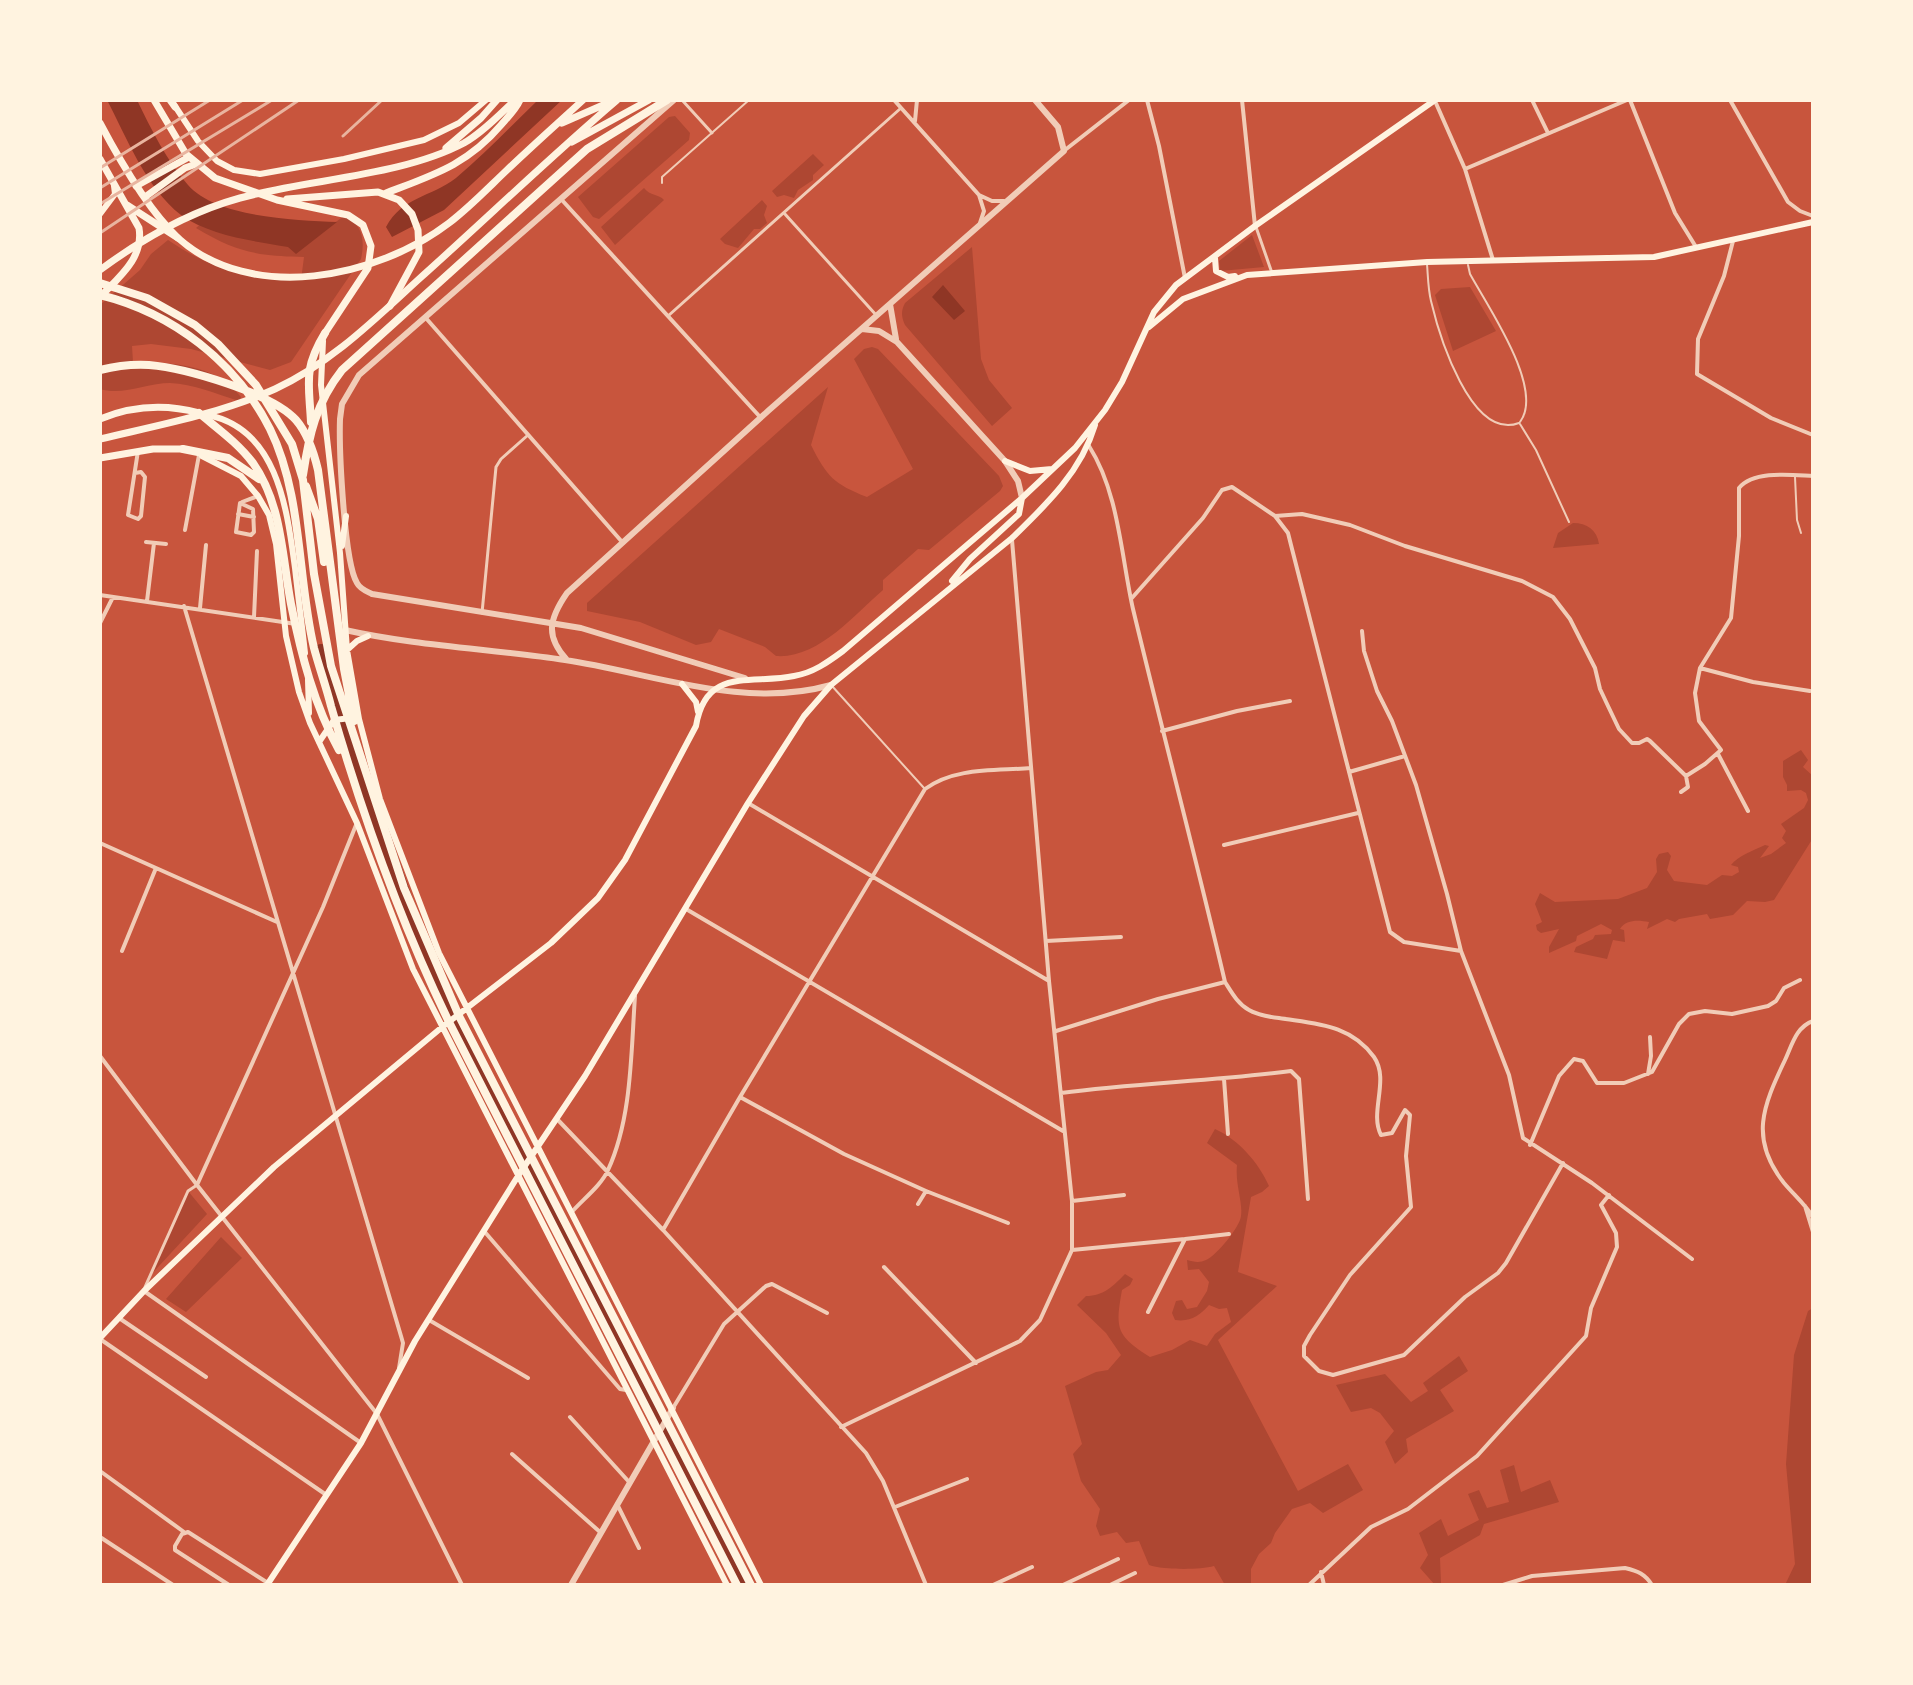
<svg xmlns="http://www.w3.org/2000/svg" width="1913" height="1685" font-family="'Asap Condensed',sans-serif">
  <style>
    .green { fill: #ae4732 }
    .water { fill: #8f3625 }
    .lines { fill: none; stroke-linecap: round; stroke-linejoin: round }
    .river { stroke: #8f3625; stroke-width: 16 }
    .service { stroke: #f1ccb7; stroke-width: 2 }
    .pedestrian { stroke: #f1ccb7; stroke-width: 3 }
    .minor { stroke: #f1ccb7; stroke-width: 4 }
    .tertiary { stroke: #f1ccb7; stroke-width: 6 }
    .secondary { stroke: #fff3e0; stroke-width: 6 }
    .primary { stroke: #fff3e0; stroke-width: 7 }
    .trunk { stroke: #fff3e0; stroke-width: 7 }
    .motorway { stroke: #fff3e0; stroke-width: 8 }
    .rail { stroke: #e9b49f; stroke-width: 3 }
  </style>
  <rect width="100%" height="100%" fill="#c8553d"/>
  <!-- green -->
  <path class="green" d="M675 116 690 133 689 140 599 219 593 217 578 197 669 117Z
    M813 154 824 165 813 175V180L798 190 794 198 784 195 777 197 772 191Z
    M644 188C650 196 659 194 664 200L615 245 601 227Z
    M762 200 767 206 764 215 767 223 760 229H754L738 248 725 244 720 239Z
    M344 216C363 224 365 241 361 259L291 362 270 370 191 349 151 344 132 346 133 362C173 363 214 363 241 397L239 401C217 394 193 384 170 383 147 383 123 396 100 389V305L140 270 151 254 168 240C215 272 246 276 301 280L304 257C257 256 236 252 196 228L204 221 301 247Z
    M1252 235 1264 267 1220 271 1219 261Z
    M972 247 981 359 989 380 1012 408 992 426 905 325C901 316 901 311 905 303Z
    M1470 287 1496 331 1453 351 1435 295 1441 289Z
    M872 347 878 349 999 476 1003 486 1000 491 929 550 918 549 883 580V590C854 615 818 659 776 656L765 647 719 629 711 642 696 645 640 622 587 611V603L828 387 811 445C827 477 834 484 867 497L913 469 854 359 864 349Z
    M1573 523C1587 523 1597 530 1599 544L1553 548 1558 533Z
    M1801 750 1808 760 1803 767 1813 776V838L1774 900 1765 902 1747 901 1733 915 1710 919 1707 914 1679 919 1675 922 1667 919 1647 929 1649 922C1639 920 1626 919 1620 929L1624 930 1625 942 1613 940 1607 959 1574 952 1576 947 1593 939 1595 935 1611 934 1612 930 1601 924 1577 936 1576 941 1549 953V947L1559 929 1541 933 1537 930 1536 925 1542 922 1535 904 1540 893 1555 902 1618 899 1647 888 1657 872 1656 859 1659 854 1668 852 1671 856 1667 870 1674 881 1707 885 1722 875 1732 876 1739 872 1738 867 1731 865C1738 856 1754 850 1765 845L1769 846 1760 858 1771 854 1786 843 1782 838 1786 831 1781 824 1804 808 1808 800 1806 793 1801 790 1787 791V785L1783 777V761Z
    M1215 1129C1239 1140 1258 1162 1269 1186L1262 1192 1251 1197 1238 1272 1277 1286 1218 1340 1298 1491 1348 1464 1363 1490 1323 1513 1310 1503 1292 1509 1275 1533 1271 1543 1259 1554 1251 1569V1585H1225L1214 1566C1199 1570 1164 1570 1149 1565L1139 1541 1126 1543 1117 1532 1100 1536 1096 1526 1100 1509 1081 1481 1073 1454 1082 1444 1065 1386 1096 1372 1108 1370 1121 1355 1106 1333 1077 1305 1086 1296C1104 1296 1113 1286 1125 1274L1133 1279 1130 1285 1122 1290C1115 1329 1116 1335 1150 1357L1172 1350 1190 1340 1207 1346 1215 1334 1231 1322 1227 1308 1219 1309 1209 1305C1199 1316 1191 1322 1175 1320L1172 1313 1176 1301 1182 1300 1187 1309 1197 1307 1207 1291 1209 1282 1199 1269 1188 1270 1187 1260C1194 1262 1200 1263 1206 1260 1216 1256 1240 1227 1241 1216 1243 1202 1235 1184 1237 1165L1207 1143Z
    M188 1191 207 1214 147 1279Z
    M221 1237 242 1258 186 1312 166 1299Z
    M1813 1308V1585H1785L1795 1564 1786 1464 1794 1355 1808 1311Z
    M1459 1356 1468 1371 1440 1390 1454 1411 1406 1439 1408 1452 1395 1464 1385 1442 1394 1431 1380 1413 1371 1408 1351 1412 1336 1385 1385 1374 1411 1402 1428 1391 1423 1383Z
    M1514 1465 1521 1492 1550 1480 1559 1502 1484 1524 1480 1535 1440 1558 1441 1583 1435 1585 1420 1568 1428 1555 1419 1533 1441 1519 1448 1536 1479 1520 1468 1494 1479 1490 1487 1508 1509 1502 1500 1470Z"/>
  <!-- water -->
  <path class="water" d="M107 100H137C151 129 167 161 188 185 217 218 296 220 337 222L296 254 288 247C254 241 210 236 181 215 146 188 127 138 107 100Z
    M538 100H562L444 210 392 237 386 227C403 196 430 198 456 178 485 154 511 126 538 100Z
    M943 285 965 311 954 320 932 297Z"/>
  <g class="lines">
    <!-- river -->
    <path class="river" d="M321 652 333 696 425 958 448 1007 743 1585"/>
    <!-- service -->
    <path class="service" d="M662 183V177L749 100
      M1427 264C1428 276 1428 289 1431 301 1439 335 1471 441 1519 423
      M1468 265 1470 274C1488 307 1545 389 1520 422
      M1520 424 1536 450 1569 522
      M1795 477 1797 520 1801 533
      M832 686 924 788"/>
    <!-- pedestrian -->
    <path class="pedestrian" d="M682 100 712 133
      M784 213 877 316
      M1256 227 1272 273
      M668 316 901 108
      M482 613 496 467 501 459 528 435
      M145 1287 188 1191 197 1185"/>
    <!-- minor -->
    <path class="minor" d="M894 100 979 195 992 201H1004
      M1147 100 1159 146 1185 278
      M1242 100 1255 226
      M1532 100 1548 133
      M1630 100 1675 213 1696 247
      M1730 100 1788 202 1800 211 1813 216
      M1435 101 1465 169 1493 260
      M915 121 917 100
      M1065 150 1129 100
      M1465 169 1627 100
      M979 195 984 211 980 223
      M561 199 761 418
      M1733 241 1724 276 1698 339 1697 374 1771 418 1813 435
      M425 317 623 543
      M1089 446C1119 493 1121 556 1133 609 1163 734 1196 858 1225 982 1232 993 1238 1004 1249 1010 1258 1015 1269 1017 1279 1018 1316 1024 1350 1024 1374 1057 1390 1080 1369 1112 1381 1135L1392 1133 1405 1110 1410 1115 1406 1156 1411 1207 1350 1275 1310 1335 1304 1346V1356L1319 1371 1333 1375 1404 1355 1465 1297 1498 1273 1506 1263 1563 1163
      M135 473 141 472 145 477 141 516 138 519 128 515 138 451
      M242 502 258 496
      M240 503 253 509 254 532 251 535 236 532Z
      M238 514 254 517
      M1275 516 1288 533 1291 545 1390 932 1404 942 1461 951
      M185 530 199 455
      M146 542 166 544
      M100 595 296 624
      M1131 599 1203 518 1222 490 1232 487 1275 516 1302 514 1350 525 1405 546 1522 581 1553 597 1570 619 1595 668 1600 689 1608 706 1619 729 1632 743H1639L1647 739 1650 741 1686 776 1705 764 1721 750 1699 721 1695 693 1700 668 1731 618 1739 536V488C1754 470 1792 475 1813 476
      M147 601 154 543
      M184 606 401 1336 403 1343 399 1368
      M200 608 206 545
      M254 617 257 551
      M100 623 113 597
      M1362 631 1364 651 1377 691 1392 721 1416 785 1447 894 1461 951 1509 1075 1523 1138 1592 1183 1692 1259
      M1700 668 1753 682 1810 691
      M1162 731 1237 711 1290 701
      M1718 754 1748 811
      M1349 772 1405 756
      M1681 792 1688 787 1686 776
      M748 803 1049 981
      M100 843 277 922
      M1224 845 1358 813
      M686 909 1063 1131
      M1046 941 1121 937
      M122 951 156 868
      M1813 1021C1796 1027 1792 1045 1785 1060 1763 1106 1749 1139 1784 1183 1794 1195 1805 1204 1813 1217
      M1056 1031 1158 999 1225 982
      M100 1056 197 1185 377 1414 462 1585
      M1648 1074 1651 1056 1650 1037
      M1224 1079 1228 1134
      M1061 1093C1138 1083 1214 1081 1291 1071L1299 1079 1308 1199
      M740 1097 844 1154 926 1191 1008 1223
      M558 1120 663 1230 866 1453 883 1481 926 1585
      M1530 1145 1559 1076 1574 1059 1583 1061 1597 1083H1624L1652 1072 1679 1024 1689 1014 1705 1011 1732 1014 1768 1006 1776 1001 1784 988 1800 980
      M197 1185 323 907 356 825
      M1072 1201 1124 1195
      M918 1204 926 1191
      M1805 1206 1813 1232
      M571 1213C582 1200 601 1186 608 1170 632 1118 631 1052 635 996
      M663 1230 740 1097 925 789C955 767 995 771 1031 768
      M484 1231 620 1389 626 1390
      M1185 1239 1229 1234
      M1072 1250 1185 1239 1148 1312
      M884 1267 976 1363
      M144 1291 361 1443
      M119 1318 206 1377
      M429 1320 528 1378
      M100 1339 325 1494
      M673 1408 724 1324 766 1286 772 1284 827 1313
      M570 1417 630 1483
      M841 1427 1020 1341 1040 1320 1072 1250V1201L1049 981 1012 540
      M512 1454 600 1532
      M100 1471 184 1532
      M617 1504 639 1548
      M895 1507 967 1479
      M100 1537 173 1585
      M1321 1572 1324 1585
      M229 1585 175 1550V1546L182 1534 188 1532 268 1583
      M993 1585 1032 1567
      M1063 1585 1118 1559
      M1110 1585 1135 1573
      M1309 1585 1371 1527 1408 1509 1477 1456 1586 1336 1591 1308 1617 1247 1616 1233 1601 1205 1609 1195
      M1503 1585 1532 1576 1625 1568C1638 1571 1645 1574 1652 1585"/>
    <!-- tertiary -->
    <path class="tertiary" d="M674 100 359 375 342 404 340 419C339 448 344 562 357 583 360 589 366 591 372 594L581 628 745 678
      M890 304 896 339
      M862 329 879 331 897 342 1005 461 1018 481 1022 498
      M345 630C417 646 492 649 565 660 652 673 743 710 831 685
      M567 660C545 636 549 619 567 593L768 411 1064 151 1058 127 1035 100
      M571 1585 673 1408"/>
    <!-- secondary -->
    <path class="secondary" d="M173 103 198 141 217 161 234 170 260 174 344 159 424 140 459 123 486 100
      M100 214 115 194 114 186
      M1215 258 1216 271 1228 277 1235 276
      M1149 327 1183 299 1247 275 1427 262 1654 257 1813 222
      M323 341 321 385 340 553 347 650 359 719 380 799 439 953 761 1585
      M207 415C278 428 287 510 295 568 298 596 302 625 305 653
      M202 456 241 476 258 496 269 515 276 544 286 636 299 692 310 723 357 823 413 969 727 1585
      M1005 461 1030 471 1052 469
      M342 546 346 516
      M952 581 970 559 1019 514 1022 498
      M347 650 357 641 368 636
      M308 680 309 713
      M682 684 696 702 698 712
      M319 742 334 720 351 718
      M100 1338 144 1291 274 1167 441 1028 551 943 598 898 625 860 696 726C706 666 752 685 794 676 813 673 828 662 843 651L1022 498 1075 448 1105 410 1122 382 1154 312 1176 285 1255 226 1435 100
      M267 1585 361 1443 415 1341 518 1176 585 1076 748 803 804 716 831 685 1012 538C1046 505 1081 472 1095 425"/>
    <!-- primary -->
    <path class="primary" d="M100 123C119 159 148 210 178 238 252 304 377 278 449 223 470 207 488 188 507 170 532 146 558 123 583 100
      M562 123 610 102
      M572 142 649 100
      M446 148 481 118 497 100
      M386 193C433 175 467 165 501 125 508 117 516 109 520 100
      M100 270C142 239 189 212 240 198 309 179 402 176 464 143 483 132 499 115 515 100
      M100 439C159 425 219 414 275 389 331 363 374 320 419 279 485 220 549 158 617 100
      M100 458 153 449H183"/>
    <!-- trunk -->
    <path class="trunk" d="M154 100 186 154 215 178 277 200 348 215 363 225 371 246 368 268 325 333
      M170 100 175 107
      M100 159 139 228C144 258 119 277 100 297
      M136 186 189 157
      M145 197 185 168 196 164
      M287 199 378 192 399 200 412 214 418 230 419 252 390 306
      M127 205 178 238
      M100 419C132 406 166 404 199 413"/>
    <!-- motorway -->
    <path class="motorway" d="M100 283 147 298 195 325 218 344 256 385 292 444 303 480 314 574 331 666 404 888 459 1016 751 1585
      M100 295C173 313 236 362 270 429 303 496 297 577 314 648 319 667 326 686 331 706 362 814 400 921 449 1022L737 1585
      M100 370C116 366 132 364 149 365 185 368 272 393 296 420 308 434 314 453 318 470L344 669 354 721
      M199 413C218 429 238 443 253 463 282 504 282 557 291 604 301 654 314 705 339 750
      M311 422C309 383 303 369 325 333
      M183 449 228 458 259 479
      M303 475C309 435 316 403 342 370L587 149 667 100
      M306 486 318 519 324 562"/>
    <!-- rail -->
    <path class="rail" d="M343 136 382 100
      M100 168 210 100
      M100 188 243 100
      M100 204 272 100
      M100 233 299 100"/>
  </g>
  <!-- border -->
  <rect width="1913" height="1685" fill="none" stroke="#fff3e0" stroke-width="204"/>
</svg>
